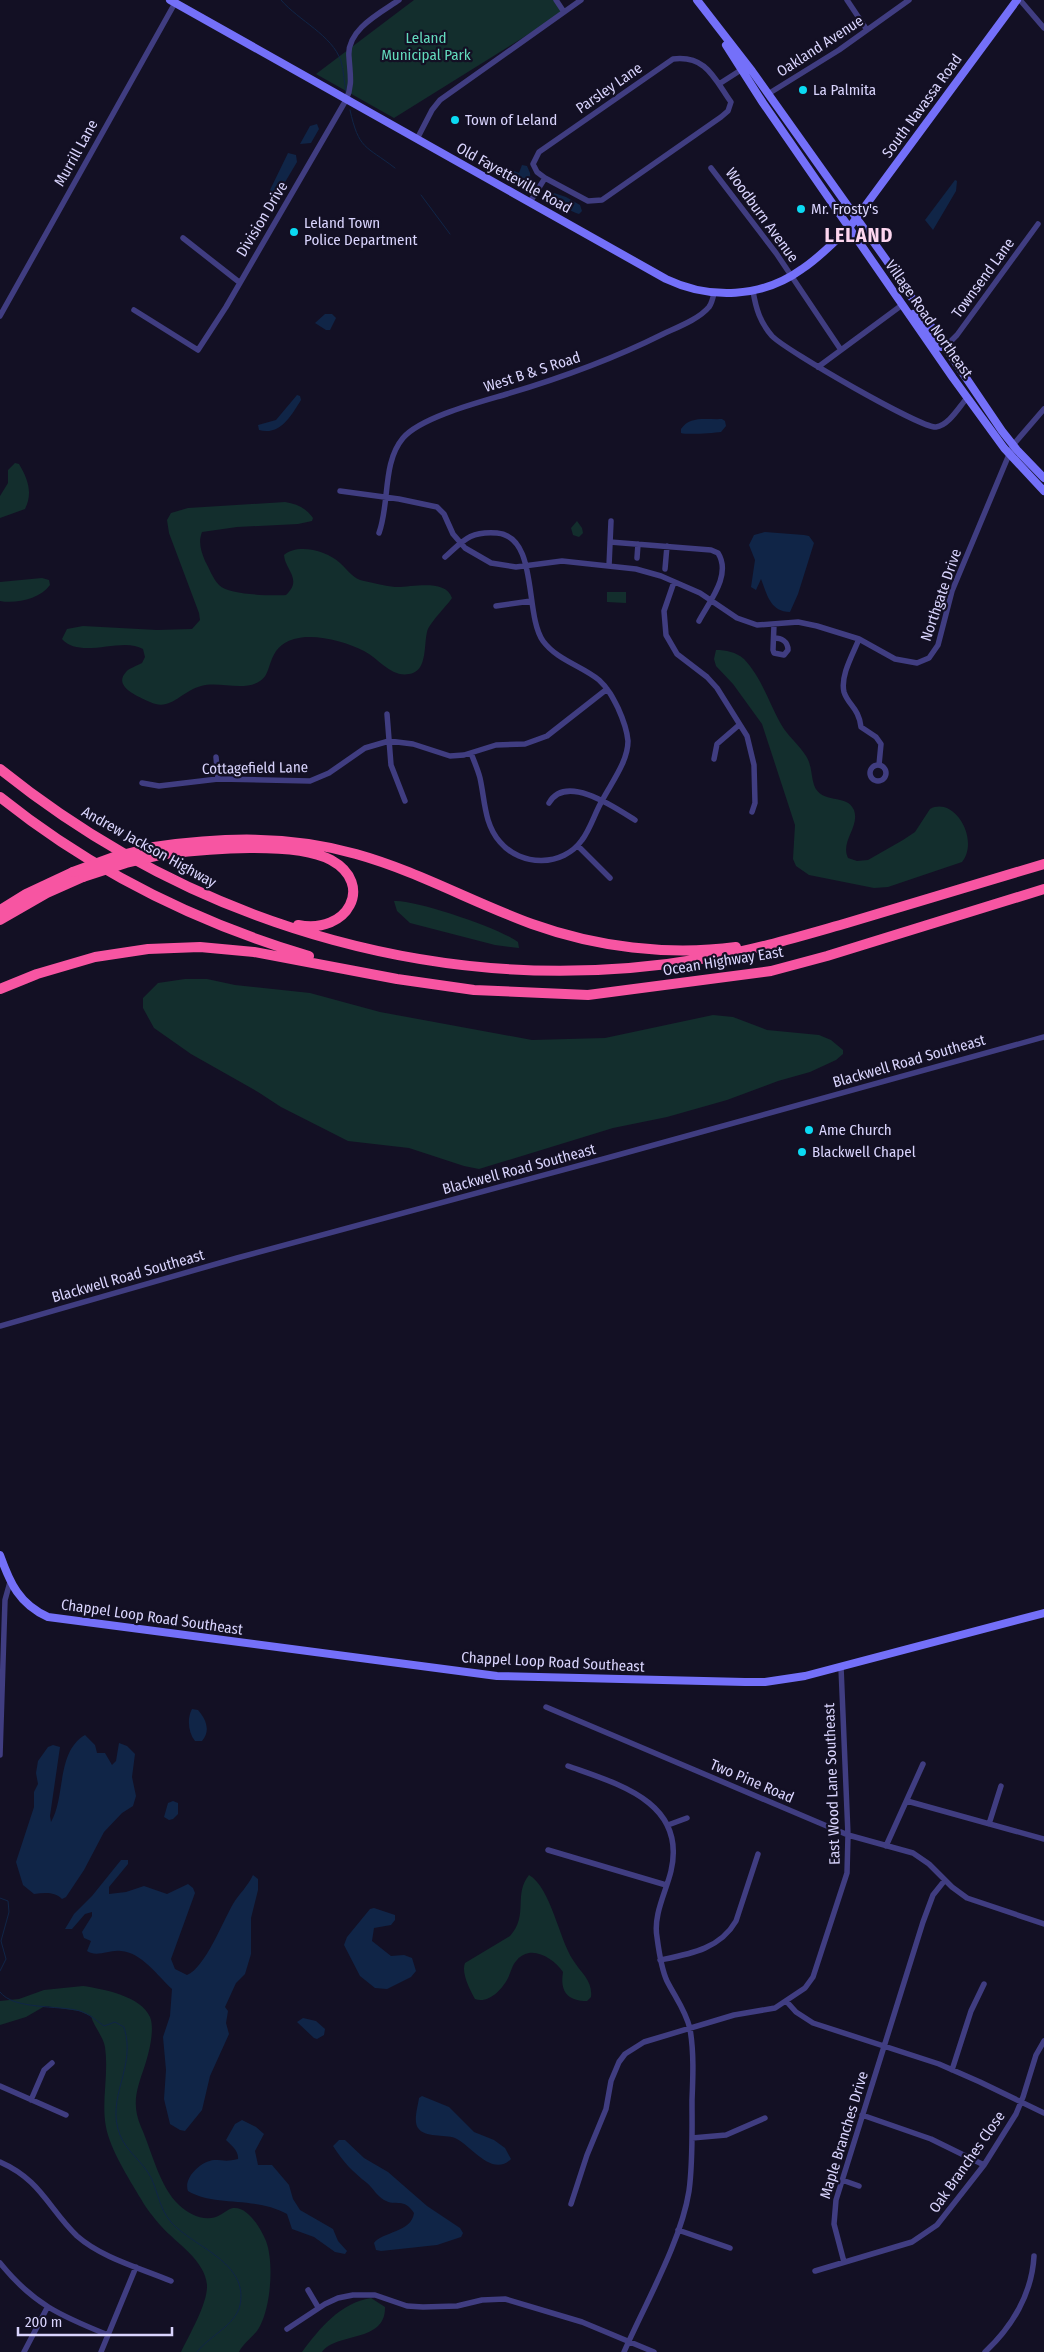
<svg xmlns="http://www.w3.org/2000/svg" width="1044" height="2352" font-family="'Fira Sans Condensed',sans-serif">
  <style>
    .green { fill: #132e2d }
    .water { fill: #102547 }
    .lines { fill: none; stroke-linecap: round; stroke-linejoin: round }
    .stream { stroke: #102547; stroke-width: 1 }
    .street { stroke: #403d81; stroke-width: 5.5 }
    .secondary { stroke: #7470f9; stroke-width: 8 }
    .highway { stroke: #f755a2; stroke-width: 10 }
    .highway-bridge { stroke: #f755a2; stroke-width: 10 }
    .poi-dot { fill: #0bdaf3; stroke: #131024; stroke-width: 2 }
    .labels { text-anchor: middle; stroke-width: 4.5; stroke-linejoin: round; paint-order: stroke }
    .park-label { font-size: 15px; fill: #63dabd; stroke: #131024 }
    .street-label { font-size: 15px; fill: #d9d4fd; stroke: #131024 }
    .poi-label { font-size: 15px; fill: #d9d4fd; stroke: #131024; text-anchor: start }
    .district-label { font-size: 20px; font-weight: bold; letter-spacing: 1px; fill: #fdd6ef; stroke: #131024 }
  </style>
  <rect width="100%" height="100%" fill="#131024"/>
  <!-- green -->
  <path class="green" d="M414 0H556L564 12 394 118 316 74Z
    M15 463 19 464C28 479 33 493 25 509L0 518V496L8 483V470Z
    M285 502C297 504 306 508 313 518L312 521 298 524 237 527 202 532C198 542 201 551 205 561 209 568 213 579 219 585 228 595 272 596 286 595 303 579 285 570 284 555 298 543 327 551 340 563 349 571 353 579 364 581 375 583 385 586 395 587 410 588 445 578 452 598 446 607 429 623 427 632 424 644 427 668 413 673 392 680 380 659 364 651 345 641 314 633 294 639 265 648 274 673 260 681 243 692 220 681 201 686 181 691 171 712 150 702 140 697 112 687 126 672 129 668 137 666 142 663L145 657 143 649C122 636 81 660 62 639L67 629 83 626 157 630 192 629 200 620 199 613 169 533 167 520 171 513 188 508Z
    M577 521 582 528 583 533 579 537 573 535 571 528Z
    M42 578 49 580 50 585C40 599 16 604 0 601V582Z
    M607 592H626V603L607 602Z
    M716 650C726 650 736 652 744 659 763 679 770 707 784 729 791 739 800 746 806 756 812 765 811 776 814 785 821 805 847 793 854 810 860 827 840 841 848 858L857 861 868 860 903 840 915 832 930 809C954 796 980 839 962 862L888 887 874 888 809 875 796 866 793 859 795 825 762 724 733 684 716 666 714 659Z
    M394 901C414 899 502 929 518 942L519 948 495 945 410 923 397 911Z
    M185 979H207L235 985 310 993 380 1012 532 1040 605 1038 713 1015 733 1017 767 1030 819 1035 831 1040 843 1050V1054L836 1060 810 1072 778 1081 727 1100 667 1117 613 1128 479 1169 464 1166 409 1148 348 1141 281 1107 258 1092 191 1054 154 1028 143 1008V998L158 983Z
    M529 1875C551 1888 559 1939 573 1960 581 1973 593 1981 591 1997L587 2001C566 2001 560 1990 563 1972 553 1958 531 1944 517 1960 512 1965 511 1972 508 1978 502 1990 488 2004 475 1999 470 1990 461 1973 465 1963L510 1936C529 1915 513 1895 529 1875Z
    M83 1986C103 1989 141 1996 150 2017 155 2029 149 2053 145 2065 137 2089 131 2103 141 2127 152 2151 159 2186 179 2205 189 2215 207 2223 220 2215 224 2213 228 2209 233 2208 248 2206 261 2229 266 2241 274 2262 271 2305 260 2326 255 2336 244 2342 239 2352H181C189 2335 208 2303 207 2285 205 2260 176 2243 161 2226 154 2218 146 2208 141 2199 129 2179 110 2149 106 2127 101 2101 109 2074 105 2047 103 2036 94 2027 91 2016L79 2011 45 2006 26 2017 0 2025V2001L19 1999 44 1990Z
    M371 2298 385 2307C386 2343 337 2332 322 2352H302C320 2328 340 2303 371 2298Z"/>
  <!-- water -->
  <path class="water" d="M317 124 319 129 311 143 300 144 310 126Z
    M288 153 296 155 297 162 275 199 270 190Z
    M522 165 527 166 530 173 531 186 527 188 519 185 501 173 507 168 519 173Z
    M955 180 957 181 956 191 933 230 925 220Z
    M554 193 566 197 580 205 582 211 579 214 576 213 556 204 551 198Z
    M325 314H332L336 318 330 330H326L315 323Z
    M297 395 300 396 301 400C291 416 280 436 259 430L258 425 276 420Z
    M722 419 725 421 726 426 721 432C713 433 687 435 681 433V429C690 415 707 420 722 419Z
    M765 532 804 535 809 536 814 543 798 594 790 612C770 612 767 594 761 579L756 590 751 587 755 560 749 545 754 535Z
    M192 1709 198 1710C206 1719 211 1731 202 1741H195C188 1732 187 1718 192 1709Z
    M85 1735 95 1745 97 1753H105L112 1765 116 1761 119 1743 127 1746 135 1754 132 1777 136 1796 133 1806 122 1813 104 1832 84 1870 66 1897 62 1899C54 1891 44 1893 34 1894L23 1885 16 1862 34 1807V1792L38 1784 36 1773 38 1761 48 1747 53 1745 60 1747 50 1816 51 1822C66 1796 56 1752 85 1735Z
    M173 1801 178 1803V1814L173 1819 169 1820 164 1817 168 1803Z
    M121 1860H128V1864L109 1887V1894L126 1892 144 1886 167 1894 188 1884 193 1888 195 1893 171 1959 175 1969 187 1975C205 1968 223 1921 233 1904 239 1894 248 1886 253 1875L258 1879V1890L251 1918V1954L245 1974 236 1983 225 2007 228 2011 226 2023 229 2034 210 2076 202 2110 185 2131 180 2130 170 2124 164 2099 166 2070 163 2037 170 2016 172 1989C158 1976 141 1952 121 1951 110 1949 97 1958 87 1951L91 1941 84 1938 82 1932 92 1916V1912L85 1914 72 1929H65L74 1914 92 1896Z
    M374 1908 395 1915V1920L391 1925 374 1928 372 1941 391 1956 404 1955 412 1958 416 1971 411 1977 387 1989 375 1988 360 1976 344 1945 347 1937 370 1909Z
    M303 2018 316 2021 325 2029 324 2035 317 2039 314 2038 297 2022Z
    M422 2096 449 2107 474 2132 494 2140 505 2148 511 2159C492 2178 471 2145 455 2138 444 2134 425 2138 418 2128 413 2121 418 2106 419 2098Z
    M242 2120 256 2127 264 2134 255 2151 258 2165H272L289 2185 293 2199 300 2210 333 2229 338 2241 347 2251 345 2254 335 2252 314 2237 292 2229 287 2214C255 2196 214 2207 188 2191 183 2178 201 2161 214 2160 224 2160 226 2162 238 2159 239 2151 231 2145 226 2140L235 2124Z
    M339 2140H345L364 2158 388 2172 427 2206 460 2228 463 2233 461 2237 437 2245 381 2251 376 2250 374 2243C382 2232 412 2232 414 2213 404 2197 396 2207 384 2200 377 2196 373 2188 367 2183 352 2171 344 2163 333 2146Z"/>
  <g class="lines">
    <!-- stream -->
    <path class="stream" d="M281 0C299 21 332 35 341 61 344 71 344 82 346 92
      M350 110C359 150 365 145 395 168
      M421 195 450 234
      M0 1898 8 1901 9 1912 1 1941 6 1959 0 1971
      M0 1992C13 2010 59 2005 80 2011 89 2014 96 2020 104 2026L115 2022 124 2027C137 2068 105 2097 120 2135 126 2150 138 2158 147 2171 157 2184 158 2208 171 2222 193 2247 249 2262 240 2305 236 2325 209 2336 197 2352"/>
    <!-- street -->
    <path class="street" d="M556 0 564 12
      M847 0 867 30
      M1020 0 1044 28
      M719 84 744 68
      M768 94 839 50 909 0
      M417 139 432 110 440 100 581 0
      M711 168 776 253 841 350
      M530 202 545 178 588 201 602 200 721 117 728 111 731 102C714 78 706 55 673 59L539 152 533 164 537 172 545 178
      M183 238 239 282
      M753 291C756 309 760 322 772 336 785 350 922 429 936 427 949 425 959 407 967 398
      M134 310 198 350 226 307 346 100C353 85 350 74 349 57 346 30 380 13 399 0
      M0 316 175 3
      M946 346 957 335 1038 224
      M818 367 902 305
      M340 491 399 499 437 507 444 514 453 534 465 548 491 563 516 567 562 561 636 569 661 576 700 593 737 618 757 625 798 622 817 626 859 639 895 659 917 663 929 658 938 645 952 591 1013 445 1044 409
      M379 533C390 503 382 463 403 438 421 417 480 402 507 394 561 378 613 359 663 334 678 327 699 319 709 307 712 303 713 298 714 293
      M610 542 711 550 718 553C732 575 709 602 699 621
      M445 557C464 540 470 531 497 533 539 537 524 614 543 641 557 660 582 666 599 680 608 688 613 698 618 708 623 719 627 729 628 741 628 761 612 782 603 799 595 812 591 828 582 840 563 867 521 867 500 842 484 824 485 800 480 778 478 770 474 761 471 753
      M637 558 638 544
      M609 566 611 521
      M665 569 667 546
      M674 582 664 611 666 635 677 654 707 677 717 688 747 736 754 765 755 803 752 812
      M496 606 531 601
      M774 638C781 638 788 641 788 650L784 655 774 653 773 650 774 625
      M859 639C853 654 840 676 844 692 848 705 859 708 861 727L876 737 881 744 879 765
      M387 714 391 765 405 801
      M216 757 218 779
      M714 759 717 744 739 725
      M870 773a8 8 0 1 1 16 0a8 8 0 1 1-16 0Z
      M142 783 159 786 218 779 310 781 329 773 365 748 389 741 413 744 450 756 464 755 496 745 525 744 547 736 607 689
      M549 803C566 773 616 808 635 820
      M578 846 610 878
      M0 1326 237 1258 607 1158 1044 1037
      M546 1707 848 1835 913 1853 929 1864 952 1887 967 1898 1044 1924
      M0 1755 5 1600 10 1582
      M568 1766C618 1784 687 1802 671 1871 666 1892 653 1915 657 1937 659 1952 661 1968 667 1981 675 1997 686 2011 690 2029 694 2052 693 2077 692 2100 692 2130 693 2162 689 2191 681 2242 645 2304 624 2352
      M907 1801 1044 1839
      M989 1824 1001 1786
      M668 1825 687 1818
      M886 1846 923 1764
      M548 1850 666 1885
      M660 1960C690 1954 720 1949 736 1921L758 1854
      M787 2002 796 2012 813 2023 939 2064 980 2082 1044 2113
      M952 2070 971 2011 984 1984
      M0 2086 66 2115
      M31 2100 44 2070 52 2063
      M862 2115 931 2139 984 2165
      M692 2138 726 2135 765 2118
      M0 2162C41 2180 48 2208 77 2236 102 2258 140 2268 171 2281
      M842 2180 859 2186
      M571 2204 587 2155 606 2109 611 2081 619 2062 625 2054 644 2042 734 2015 775 2008 805 1988 813 1977 847 1873 848 1835 841 1667
      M678 2230 730 2248
      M844 2262 834 2224 836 2200 923 1922 933 1895 945 1880
      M0 2263C33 2304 61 2316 108 2335
      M815 2271 912 2242 937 2225 984 2165 1016 2114 1023 2097 1036 2055 1044 2041
      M308 2290 318 2307
      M287 2329 325 2304 338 2298 353 2295H375L407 2306 423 2307 457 2306 482 2300 505 2299 582 2322 654 2352
      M24 2352 47 2308
      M101 2352 136 2267
      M985 2352C1012 2327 1032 2294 1034 2256"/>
    <!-- secondary -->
    <path class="secondary" d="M170 0 666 279C710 300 762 298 802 269 819 258 834 242 849 228L1017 0
      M697 0 752 71 887 261 1002 431 1017 450 1044 478
      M726 45 763 103 953 378 1004 448 1044 491
      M913 314 937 344 941 347 946 346
      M0 1555C10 1583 19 1604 48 1617L497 1676 745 1682H765L805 1676 1044 1613"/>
    <!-- highway -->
    <path class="highway" d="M0 769C199 929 454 1002 707 958 755 950 801 936 847 923 913 903 978 884 1044 864
      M0 797C91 870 198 923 309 956
      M154 847C222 837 289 835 356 854 417 871 472 902 532 924 596 947 668 956 736 947
      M165 854C206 849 295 841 331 860 375 884 348 935 298 925
      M0 910 26 894 73 872
      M0 920 47 893 83 877
      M0 989 37 974 95 957 148 949 200 947 254 952 397 979 474 990 588 995 771 971 827 956 1044 889"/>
    <!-- highway-bridge -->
    <path class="highway-bridge" d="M73 872 114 857 154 847
      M83 877 126 863 165 854"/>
  </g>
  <!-- markers -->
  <g class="poi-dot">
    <circle cx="803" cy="90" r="5"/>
    <circle cx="455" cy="120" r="5"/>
    <circle cx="801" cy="209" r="5"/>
    <circle cx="294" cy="232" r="5"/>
    <circle cx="809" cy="1130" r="5"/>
    <circle cx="802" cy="1152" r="5"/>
  </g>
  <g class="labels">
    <!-- park labels -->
    <g class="park-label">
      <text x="426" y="43">Leland<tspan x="426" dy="17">Municipal Park</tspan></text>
    </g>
    <!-- street labels -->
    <g class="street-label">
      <text transform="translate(820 46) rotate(-33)" y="5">Oakland Avenue</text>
      <text transform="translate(609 88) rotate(-35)" y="5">Parsley Lane</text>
      <text transform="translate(922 106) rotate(-54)" y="5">South Navassa Road</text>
      <text transform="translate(76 153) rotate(-61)" y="5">Murrill Lane</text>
      <text transform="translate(514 178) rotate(29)" y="5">Old Fayetteville Road</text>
      <text transform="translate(762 215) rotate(54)" y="5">Woodburn Avenue</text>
      <text transform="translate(262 219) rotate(-59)" y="5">Division Drive</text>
      <text transform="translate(983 278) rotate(-54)" y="5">Townsend Lane</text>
      <text transform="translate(929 319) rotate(55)" y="5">Village Road Northeast</text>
      <text transform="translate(532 372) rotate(-18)" y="5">West B &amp; S Road</text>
      <text transform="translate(941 595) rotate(-71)" y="5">Northgate Drive</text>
      <text transform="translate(255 768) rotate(-1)" y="5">Cottagefield Lane</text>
      <text transform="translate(149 847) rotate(29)" y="5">Andrew Jackson Highway</text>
      <text transform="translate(723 961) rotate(-9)" y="5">Ocean Highway East</text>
      <text transform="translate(909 1061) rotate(-16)" y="5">Blackwell Road Southeast</text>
      <text transform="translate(519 1169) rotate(-15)" y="5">Blackwell Road Southeast</text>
      <text transform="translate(128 1276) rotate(-16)" y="5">Blackwell Road Southeast</text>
      <text transform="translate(152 1617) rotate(8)" y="5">Chappel Loop Road Southeast</text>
      <text transform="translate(553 1662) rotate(3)" y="5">Chappel Loop Road Southeast</text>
      <text transform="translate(752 1781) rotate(23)" y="5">Two Pine Road</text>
      <text transform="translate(832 1784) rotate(-92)" y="5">East Wood Lane Southeast</text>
      <text transform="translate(844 2135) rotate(-73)" y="5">Maple Branches Drive</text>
      <text transform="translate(967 2162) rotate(-55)" y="5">Oak Branches Close</text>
    </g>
    <!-- poi labels -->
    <g class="poi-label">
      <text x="813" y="95">La Palmita</text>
      <text x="465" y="125">Town of Leland</text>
      <text x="811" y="214">Mr. Frosty's</text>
      <text x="304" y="228">Leland Town<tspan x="304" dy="17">Police Department</tspan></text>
      <text x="819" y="1135">Ame Church</text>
      <text x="812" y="1157">Blackwell Chapel</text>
    </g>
    <!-- district labels -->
    <g class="district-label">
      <text x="859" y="242">LELAND</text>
    </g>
  </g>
  <!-- scale -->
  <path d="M18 2327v8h154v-8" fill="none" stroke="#d9d4fd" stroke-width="2.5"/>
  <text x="25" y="2327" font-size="15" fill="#d9d4fd" stroke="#131024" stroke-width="4" paint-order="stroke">200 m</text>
</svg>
